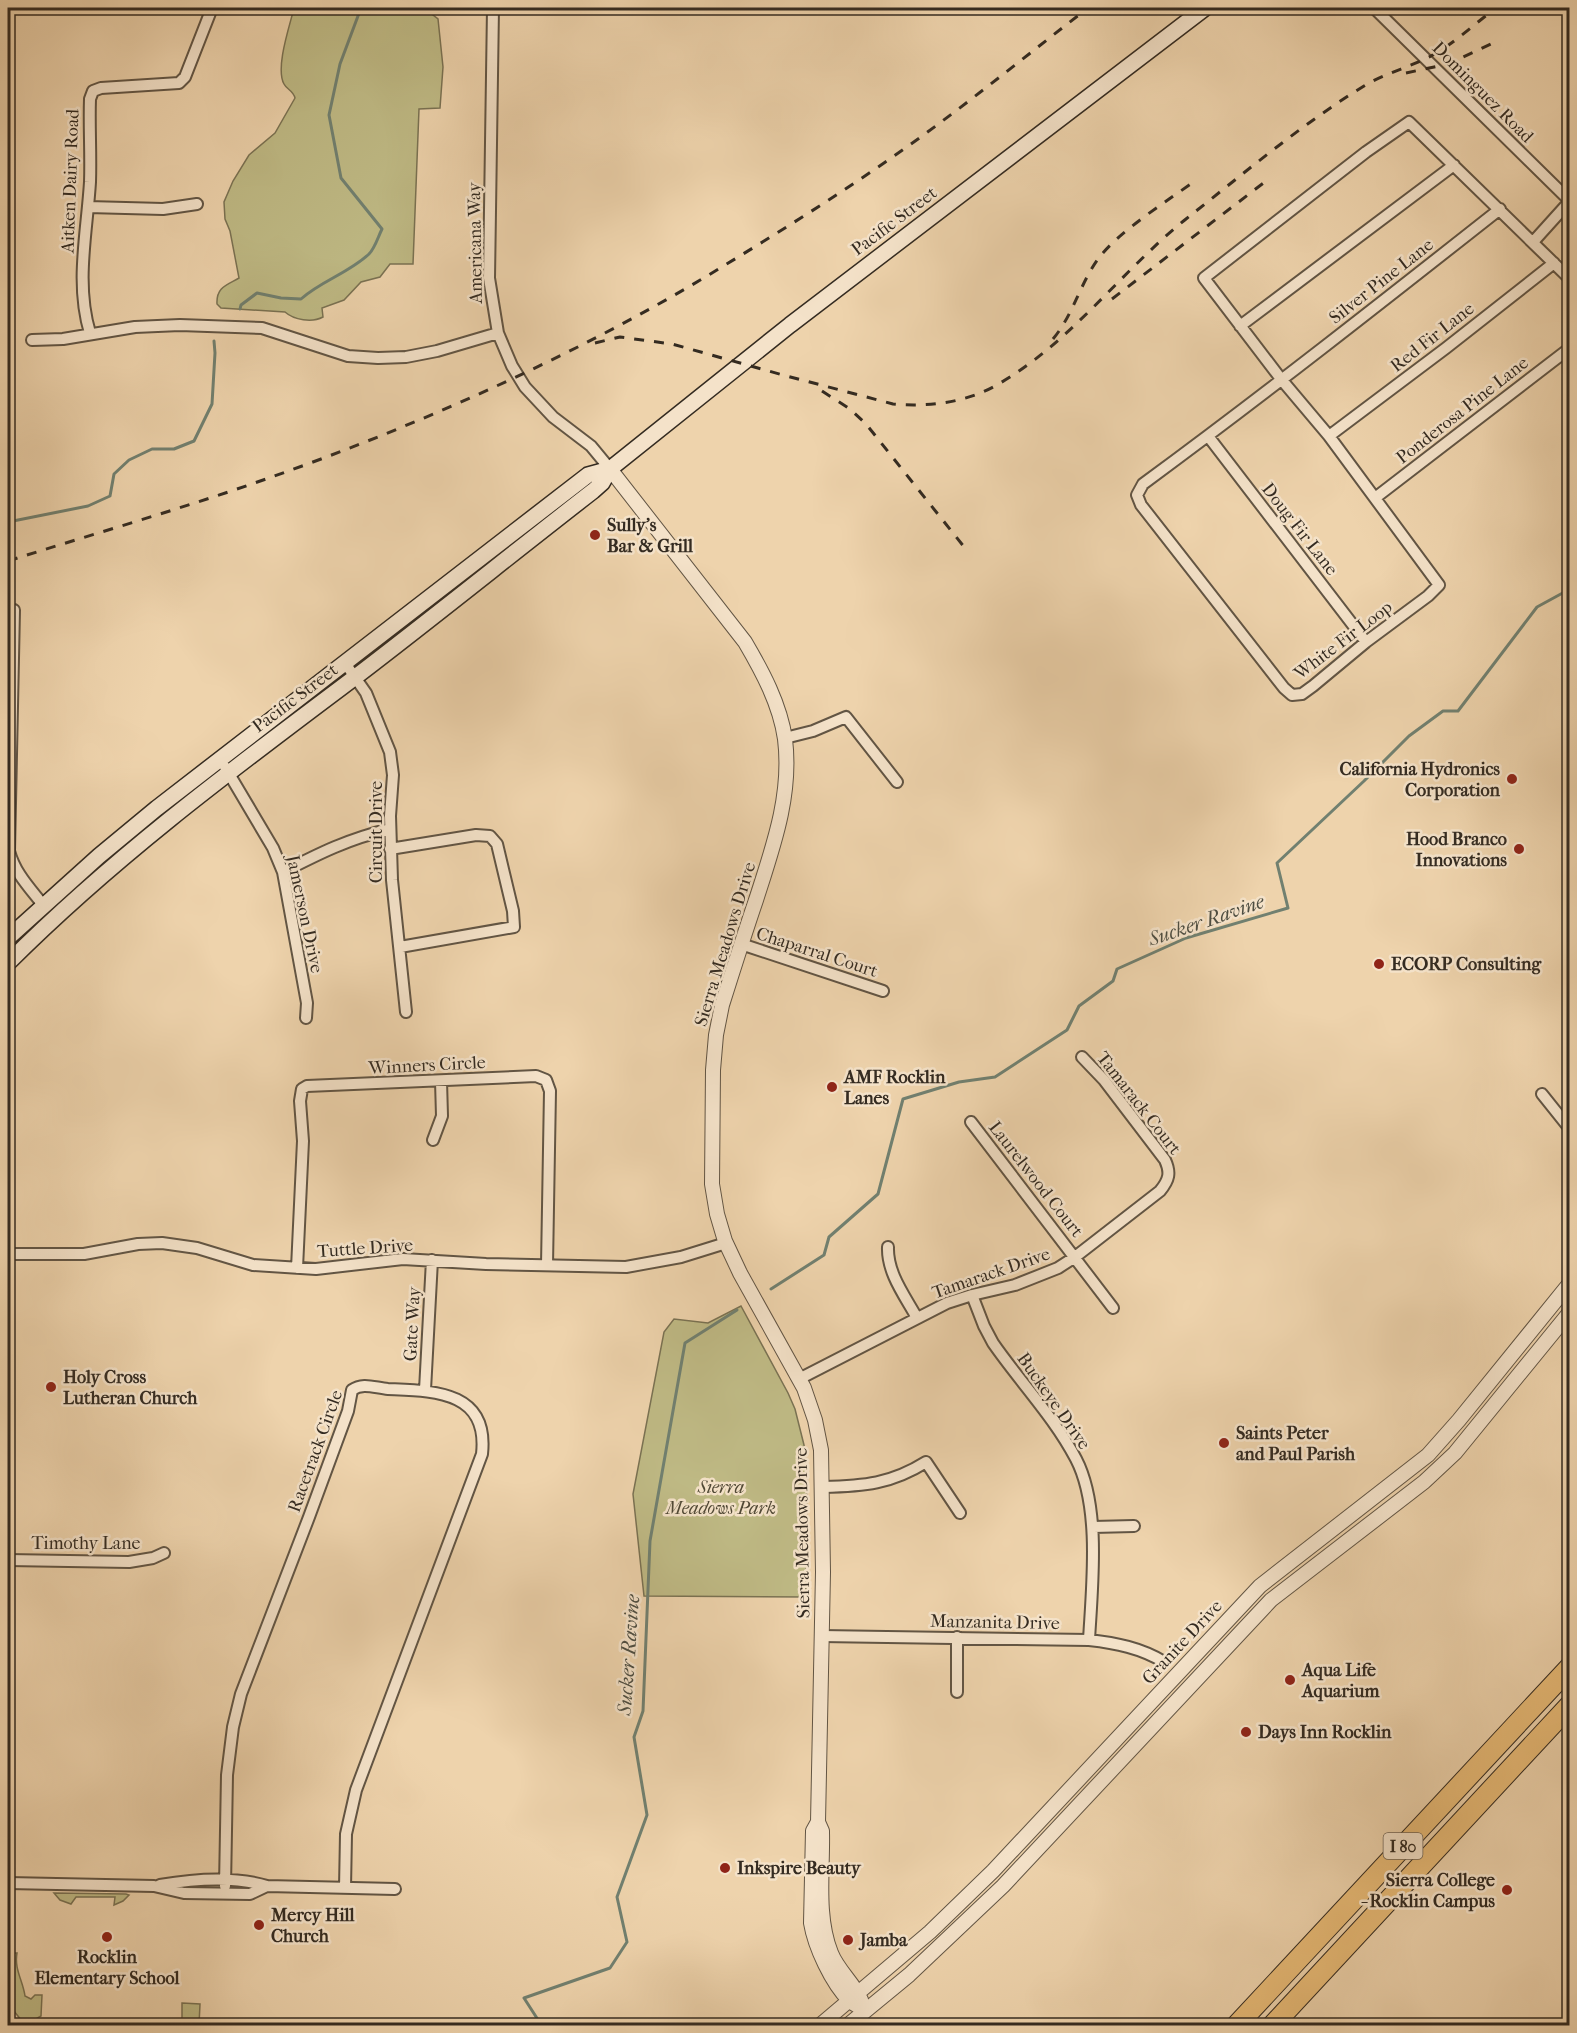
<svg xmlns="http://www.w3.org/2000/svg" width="1577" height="2033" font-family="'IM FELL French Canon',serif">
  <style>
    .green { fill: #bfba85; stroke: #7a7253; stroke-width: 1.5 }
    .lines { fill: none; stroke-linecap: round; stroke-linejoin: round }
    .stream { stroke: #718070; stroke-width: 3 }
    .minor-casing { stroke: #625544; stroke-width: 14 }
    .tertiary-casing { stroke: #625544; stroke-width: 16 }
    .secondary-casing { stroke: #342b21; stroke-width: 18 }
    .motorway-casing { stroke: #342b21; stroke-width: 22 }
    .minor { stroke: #f4e2c9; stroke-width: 10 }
    .tertiary { stroke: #f4e2c9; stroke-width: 14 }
    .secondary { stroke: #f4e2c9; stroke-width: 15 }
    .motorway { stroke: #e7ba76; stroke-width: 20 }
    .rail { stroke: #342b21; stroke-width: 3; stroke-dasharray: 10 10; stroke-linecap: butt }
    .poi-dot { fill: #8f2418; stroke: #f4e2c9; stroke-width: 2 }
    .labels { text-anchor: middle; stroke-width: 5; stroke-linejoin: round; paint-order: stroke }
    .shield { fill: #f4e2c9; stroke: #6e6253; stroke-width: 1.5 }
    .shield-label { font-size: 16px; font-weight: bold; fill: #342b21 }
    .street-label { font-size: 18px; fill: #342b21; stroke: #f4e2c9 }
    .poi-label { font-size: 18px; font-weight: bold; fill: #342b21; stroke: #f4e2c9; text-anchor: start }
    .park-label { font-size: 18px; font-style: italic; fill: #504835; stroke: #f4e2c9 }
    .water-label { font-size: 20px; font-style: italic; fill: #4e4e42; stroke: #f4e2c9 }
  </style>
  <rect width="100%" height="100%" fill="#eed3ac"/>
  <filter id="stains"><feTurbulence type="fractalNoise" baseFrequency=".00333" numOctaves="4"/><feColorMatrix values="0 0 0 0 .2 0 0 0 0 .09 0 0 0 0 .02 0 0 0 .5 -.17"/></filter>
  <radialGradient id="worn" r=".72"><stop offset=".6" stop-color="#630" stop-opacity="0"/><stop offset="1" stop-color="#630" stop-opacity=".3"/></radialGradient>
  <!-- green -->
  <path class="green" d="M294 8H424L438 19 443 67 440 108 419 109 413 264H390L380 277 361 282 344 300 322 308 323 317C312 323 294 320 285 312L221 308 217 304C216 287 227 285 239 278L230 231 225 219 224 202 233 181 249 155 275 133 295 98C293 90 287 90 284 84 275 68 290 25 294 8Z
    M741 1306 788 1393 795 1409 804 1445 807 1473 806 1597 644 1596 633 1494 664 1332 674 1319 708 1323Z
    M54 1893 126 1894 129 1895 123 1901 114 1905 115 1897H76L71 1904 60 1900Z
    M9 1953H17C14 1969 23 1981 25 1996L31 1999 35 1995H42L41 2016 29 2023 22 2021 13 2010 9 2009V2000H11L13 1986 9 1985V1979L14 1975 10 1968Z
    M182 2003 200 2004 199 2025H182Z"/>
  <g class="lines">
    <!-- stream -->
    <path class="stream" d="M240 309 241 305 257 293 281 298 301 299C321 281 349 273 369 254 375 248 378 237 382 229L341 178 329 115 340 64 361 8
      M8 522 88 506 110 496 114 474 129 460 152 449H174L194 441 212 404 215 353 214 341
      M771 1289 824 1255 829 1237 878 1194 903 1099 959 1082 995 1077 1067 1030 1079 1006 1113 981 1117 969 1186 938 1288 908 1277 863 1364 781 1409 736 1443 711H1458L1537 607 1570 589
      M542 2026 524 1998 610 1968 627 1942 617 1897 647 1815 634 1737 643 1711 650 1541 685 1343 737 1310"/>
    <defs>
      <path id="minor" d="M493 8 489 278 498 333 512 366 525 387 553 417 591 446 610 469
        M1374 8 1570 201
        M88 207 163 209 197 204
        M1500 209C1382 302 1264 395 1143 484L1137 495 1141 505 1284 688 1292 695 1302 694 1313 686 1366 642 1428 596 1439 585 1329 436 1281 379 1204 278 1366 152 1409 122 1570 279
        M1533 242 1570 201
        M1240 326 1454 165
        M90 333C75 284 87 232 90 182 91 154 89 126 90 99L93 91 101 88 179 83 185 77 212 8
        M32 340 63 339 135 327 180 325 262 328 348 356 378 358 406 357 437 351 498 333
        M1208 436 1366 642
        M1329 436 1446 348 1554 263
        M1375 498 1570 348
        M14 610 9 851C15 873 29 887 43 905
        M345 663 366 693 390 752 393 775 390 816 392 880 406 1012
        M785 738 813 731 846 717 897 782
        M225 767 273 848 283 872 307 1003 306 1018
        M390 849 476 835 490 836 497 844 513 911 514 927 400 947
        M283 872C320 853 348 839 390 829
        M741 944 883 991
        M1542 1094 1570 1129
        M971 1122 1113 1308
        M433 1140 442 1116 441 1081
        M888 1247C887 1273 905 1296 917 1318
        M8 1254H84L138 1244 162 1243 197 1248 253 1265 316 1269 403 1259 486 1264 626 1267 681 1257 726 1243
        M297 1268 303 1141 300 1101 302 1089 307 1086 536 1076 546 1080 550 1091 547 1265
        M972 1295 984 1326 993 1343C1020 1382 1054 1417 1076 1459 1101 1507 1092 1586 1089 1640
        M799 1379 947 1303 972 1295 1015 1285 1058 1268 1075 1257 1160 1191C1169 1180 1171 1173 1165 1160L1104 1080 1082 1057
        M425 1390 432 1260
        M823 1487C864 1486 891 1484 926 1462L960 1513
        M1093 1527 1134 1526
        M8 1560 129 1562 153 1558 164 1553
        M821 1636 1089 1640C1116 1643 1141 1648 1164 1662
        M957 1692V1637
        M8 1883 154 1886 184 1893 250 1894 267 1886
        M160 1885C194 1879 234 1876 267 1886L395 1889
        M225 1886 227 1775 233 1727 241 1694 309 1517 348 1411 352 1390C363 1382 375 1388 388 1389 432 1391 489 1390 482 1454L356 1790 346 1834 345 1888"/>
      <path id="tertiary" d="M610 469 745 642C762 671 780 704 785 739 792 795 773 847 756 900 744 935 733 970 722 1005L716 1035 713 1070 712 1184 717 1214 725 1241 740 1273 804 1388 815 1420 821 1450 823 1572 818 1822 813 1831 811 1923C815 1947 832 1983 849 2000 853 2004 860 2007 865 2010
        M818 1822 822 1831C823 1870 816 1916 831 1953 838 1971 854 1983 861 2000
        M819 2026 930 1932 993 1871 1260 1586 1428 1455 1459 1420 1570 1283
        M847 2026 909 1975 1003 1886 1271 1600 1424 1482 1455 1453 1570 1312"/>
      <path id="secondary" d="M8 938 99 856 157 808 588 475 610 469
        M8 963C114 857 234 768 354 678 434 617 513 553 593 491L602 483 610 469 790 325 1205 8"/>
      <path id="motorway" d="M1236 2026 1570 1667
        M1272 2026 1570 1705"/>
    </defs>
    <!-- minor casing -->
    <use href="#minor" class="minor-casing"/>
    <!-- tertiary casing -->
    <use href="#tertiary" class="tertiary-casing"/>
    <!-- secondary casing -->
    <use href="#secondary" class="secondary-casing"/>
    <!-- motorway casing -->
    <use href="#motorway" class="motorway-casing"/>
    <!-- minor -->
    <use href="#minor" class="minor"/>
    <!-- tertiary -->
    <use href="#tertiary" class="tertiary"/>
    <!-- secondary -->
    <use href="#secondary" class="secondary"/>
    <!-- motorway -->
    <use href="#motorway" class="motorway"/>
    <!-- rail -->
    <path class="rail" d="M1406 73 1448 64 1493 43
      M1112 299 1266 181
      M1053 339C1073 315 1080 284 1098 259 1118 232 1167 201 1195 181
      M595 343 620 337 672 344 783 375 893 404C928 407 964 403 995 386 1070 344 1120 272 1186 219 1243 174 1302 124 1364 86 1387 72 1415 66 1438 52 1459 39 1477 22 1496 8
      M822 391 850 409 866 424 965 548
      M8 561C93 534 181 509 266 479 414 427 572 357 707 276 778 233 850 188 918 139 976 97 1032 51 1088 8"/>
  </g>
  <!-- markers -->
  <g class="poi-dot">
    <circle cx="595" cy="535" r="6"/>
    <circle cx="1512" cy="779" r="6"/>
    <circle cx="1519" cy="849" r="6"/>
    <circle cx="1379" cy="964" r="6"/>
    <circle cx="832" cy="1087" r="6"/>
    <circle cx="51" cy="1387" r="6"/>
    <circle cx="1224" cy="1443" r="6"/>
    <circle cx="1290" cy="1680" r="6"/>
    <circle cx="1246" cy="1732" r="6"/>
    <circle cx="725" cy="1868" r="6"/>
    <circle cx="1507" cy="1890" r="6"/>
    <circle cx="259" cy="1925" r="6"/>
    <circle cx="107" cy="1937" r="6"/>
    <circle cx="848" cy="1940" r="6"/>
  </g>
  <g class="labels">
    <!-- shield labels -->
    <rect class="shield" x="1383.5" y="1833" width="39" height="26" rx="4.5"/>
    <g class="shield-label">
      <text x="1403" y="1852">I 80</text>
    </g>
    <!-- street labels -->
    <g class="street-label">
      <text transform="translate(1483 92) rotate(45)" y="6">Dominguez Road</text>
      <text transform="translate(70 181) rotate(-88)" y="6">Aitken Dairy Road</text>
      <text transform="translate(894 221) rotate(-37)" y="6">Pacific Street</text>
      <text transform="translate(475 243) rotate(-91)" y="6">Americana Way</text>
      <text transform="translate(1381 281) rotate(-38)" y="6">Silver Pine Lane</text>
      <text transform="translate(1432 337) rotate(-38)" y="6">Red Fir Lane</text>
      <text transform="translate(1462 410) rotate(-38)" y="6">Ponderosa Pine Lane</text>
      <text transform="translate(1300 529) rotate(52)" y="6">Doug Fir Lane</text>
      <text transform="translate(1343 640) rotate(-37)" y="6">White Fir Loop</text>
      <text transform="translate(295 698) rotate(-37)" y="6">Pacific Street</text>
      <text transform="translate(376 832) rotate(-90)" y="6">Circuit Drive</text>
      <text transform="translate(305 914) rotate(78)" y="6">Jamerson Drive</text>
      <text transform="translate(725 944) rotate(-73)" y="6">Sierra Meadows Drive</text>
      <text transform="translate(817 952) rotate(18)" y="6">Chaparral Court</text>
      <text transform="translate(427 1065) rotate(-3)" y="6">Winners Circle</text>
      <text transform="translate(1139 1103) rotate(52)" y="6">Tamarack Court</text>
      <text transform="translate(1036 1179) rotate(52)" y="6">Laurelwood Court</text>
      <text transform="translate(365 1248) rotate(-4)" y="6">Tuttle Drive</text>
      <text transform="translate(991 1273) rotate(-19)" y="6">Tamarack Drive</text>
      <text transform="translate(412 1324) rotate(-87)" y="6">Gate Way</text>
      <text transform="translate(1054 1401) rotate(55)" y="6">Buckeye Drive</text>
      <text transform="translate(315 1451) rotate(-70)" y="6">Racetrack Circle</text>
      <text transform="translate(802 1533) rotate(-91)" y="6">Sierra Meadows Drive</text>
      <text x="86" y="1549">Timothy Lane</text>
      <text transform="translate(995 1622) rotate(1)" y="6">Manzanita Drive</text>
      <text transform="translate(1182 1642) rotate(-47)" y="6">Granite Drive</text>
    </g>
    <!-- poi labels -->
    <g class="poi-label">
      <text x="607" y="531">Sully's<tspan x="607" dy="21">Bar &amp; Grill</tspan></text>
      <text x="1500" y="775" text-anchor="end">California Hydronics<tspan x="1500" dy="21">Corporation</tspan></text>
      <text x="1507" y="845" text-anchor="end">Hood Branco<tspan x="1507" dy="21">Innovations</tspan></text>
      <text x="1391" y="970">ECORP Consulting</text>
      <text x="844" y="1083">AMF Rocklin<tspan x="844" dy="21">Lanes</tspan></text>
      <text x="63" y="1383">Holy Cross<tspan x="63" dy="21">Lutheran Church</tspan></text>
      <text x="1236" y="1439">Saints Peter<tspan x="1236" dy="21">and Paul Parish</tspan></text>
      <text x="1302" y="1676">Aqua Life<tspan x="1302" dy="21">Aquarium</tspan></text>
      <text x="1258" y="1738">Days Inn Rocklin</text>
      <text x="737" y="1874">Inkspire Beauty</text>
      <text x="1495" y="1886" text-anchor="end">Sierra College<tspan x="1495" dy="21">- Rocklin Campus</tspan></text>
      <text x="271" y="1921">Mercy Hill<tspan x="271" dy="21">Church</tspan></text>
      <text x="860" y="1946">Jamba</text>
      <text x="107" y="1963" text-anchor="middle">Rocklin<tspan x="107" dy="21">Elementary School</tspan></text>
    </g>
    <!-- park labels -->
    <g class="park-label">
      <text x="721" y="1493">Sierra<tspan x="721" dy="21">Meadows Park</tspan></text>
    </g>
    <!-- water labels -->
    <g class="water-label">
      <text transform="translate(1206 920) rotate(-19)" y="7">Sucker Ravine</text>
      <text transform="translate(628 1655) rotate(-86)" y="7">Sucker Ravine</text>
    </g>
  </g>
  <!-- margin -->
  <rect width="1577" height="2033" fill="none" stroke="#eed3ac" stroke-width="30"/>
  <rect x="9" y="9" width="1559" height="2015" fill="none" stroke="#342b21" stroke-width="3"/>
  <rect x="15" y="15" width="1547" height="2003" fill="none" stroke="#342b21" stroke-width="1.5"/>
  <rect width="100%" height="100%" filter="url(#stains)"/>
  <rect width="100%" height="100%" fill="url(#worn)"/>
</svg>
